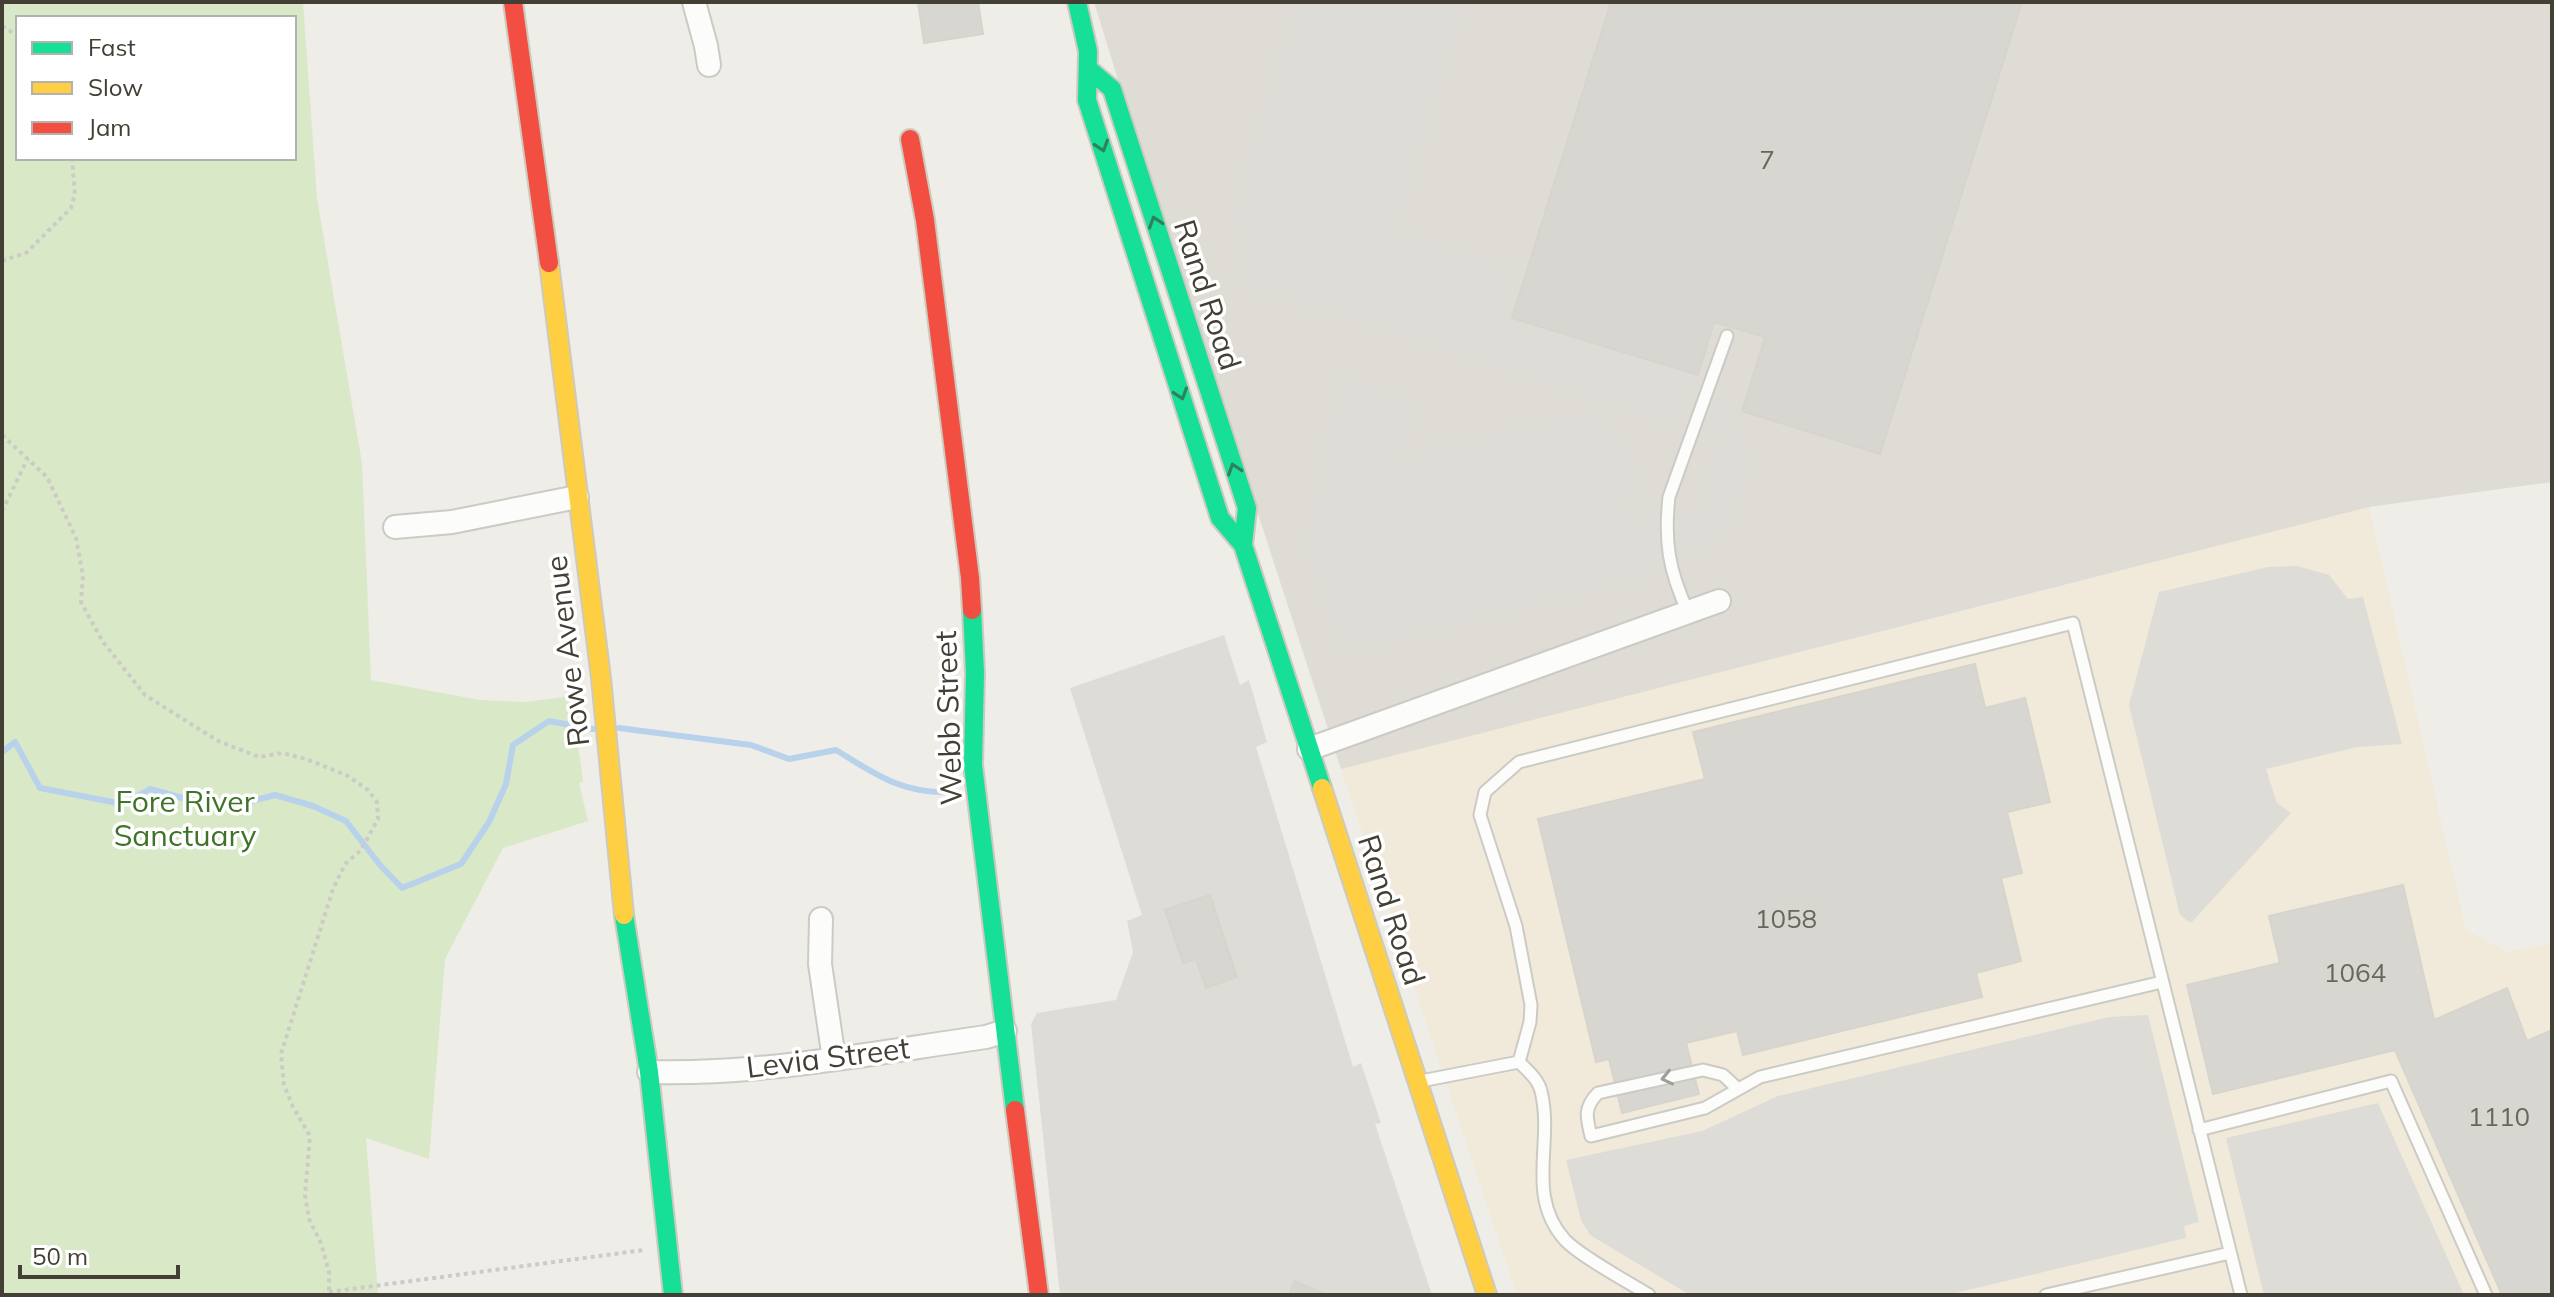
<svg xmlns="http://www.w3.org/2000/svg" width="2554" height="1297" font-family="Mulish,sans-serif">
  <style>
    .commercial { fill: #f1eada }
    .industrial { fill: #dedcd5 }
    .green { fill: #d9e9c7; fill-rule: evenodd }
    .parking { fill: #dddcd7 }
    .lines { fill: none; stroke-linecap: round; stroke-linejoin: round }
    .stream { stroke: #b8d2eb; stroke-width: 6 }
    .building { fill: #d8d6d0; stroke: #d6d4cd; stroke-width: 2 }
    .lane-casing { stroke: #cccac5; stroke-width: 15 }
    .street-casing { stroke: #cccac5; stroke-width: 26 }
    .fast-casing { stroke: #cdcabe; stroke-width: 22 }
    .slow-casing { stroke: #cdcabe; stroke-width: 22 }
    .jam-casing { stroke: #cdcabe; stroke-width: 22 }
    .path { stroke: #cccbc6; stroke-width: 4; stroke-dasharray: 4 4; stroke-linecap: butt }
    .lane { stroke: #fcfcfb; stroke-width: 11 }
    .street { stroke: #fcfcfb; stroke-width: 22 }
    .fast { stroke: #16e098; stroke-width: 18 }
    .slow { stroke: #ffcf43; stroke-width: 18 }
    .jam { stroke: #f24e42; stroke-width: 18 }
    .oneway { stroke: #317f5c }
    .oneway2 { stroke: #a09e98 }
    .labels { text-anchor: middle; stroke-width: 7; stroke-linejoin: round; paint-order: stroke }
    .number-label { font-size: 26px; fill: #69665c }
    .street-label { font-size: 30px; fill: #433f34; stroke: #fff }
    .park-label { font-size: 30px; fill: #3f732a; stroke: #fff }
  </style>
  <rect width="100%" height="100%" fill="#eeede7"/>
  <!-- commercial -->
  <path class="commercial" d="M2369 507 2466 930 2508 952 2552 943V1295H1517L1341 769Z"/>
  <!-- industrial -->
  <path class="industrial" d="M1094 2H2552V482L2369 507 1341 769 1140 151Z"/>
  <!-- green -->
  <path class="green" d="M2 2H303L317 198 362 463 371 680 480 700 525 702 572 696 583 782 579 783 588 821 503 848 445 959 429 1159 366 1138 378 1295H2ZM294 18V158H18V18Z"/>
  <!-- parking -->
  <path class="parking" d="M1294 2H1466L1399 227 1517 270 1506 316 1698 375 1679 427 1242 286 1231 210Z
    M1338 376 1423 404 1401 457 1402 466H1407L1411 462V449L1597 410 1620 429 1627 443 1643 498 1628 503 1632 522 1636 525H1641L1650 516 1655 499 1688 514 1699 507 1718 434 1714 428 1708 427 1715 398 1725 401 1736 413 1744 445 1757 449 1738 507 1723 529 1692 557 1650 562 1654 576 1340 655 1306 544Z
    M2297 566 2329 575 2348 599 2363 597 2402 744 2357 747 2266 769 2277 803 2291 813 2191 923 2180 915 2129 705 2159 592 2268 567Z
    M1224 635 1240 685 1249 680 1267 742 1256 747 1353 1067 1361 1063 1381 1123 1375 1124 1432 1295H1060L1031 1024 1037 1013 1116 1000 1133 952 1127 921 1142 915 1070 688Z
    M2148 1015 2199 1222 2184 1226 2186 1238 1947 1295H1690L1590 1235 1581 1220 1566 1160 1702 1131 1778 1096 2109 1017Z
    M2378 1103 2464 1295H2264L2226 1138Z"/>
  <g class="lines">
    <!-- stream -->
    <path class="stream" d="M619 728 751 745 789 759 836 750C876 775 903 794 952 792
      M2 752 15 742 40 788 123 804 150 789 208 805 240 804 275 795 313 806 346 821 380 865 402 888 461 864 489 822 506 784 513 745 549 721 593 729"/>
  </g>
  <!-- building -->
  <path class="building" d="M918 2H978L983 34 924 43Z
    M1611 2H2022L1880 454 1742 411 1765 337 1714 322 1698 375 1512 318Z
    M1975 664 1985 708 2025 698 2050 802 2007 812 2022 873 2001 878 2021 961 1976 973 1982 997 1743 1055 1737 1031 1686 1043 1699 1094 1622 1113 1609 1059 1596 1062 1538 819 1705 779 1693 732Z
    M2403 885 2434 1020 2507 988 2527 1041 2552 1030V1295H2502L2395 1050 2213 1094 2187 985 2280 963 2269 916Z
    M1210 895 1237 977 1206 988 1196 959 1183 963 1165 910Z
    M1295 1281 1325 1295H1289Z"/>
  <g class="lines">
    <defs>
      <path id="lane" d="M1688 612C1669 571 1664 542 1669 497L1727 336
        M1421 1081 1519 1062
        M1738 1089 1723 1075 1703 1070 1598 1093C1584 1107 1586 1117 1591 1136L1705 1108 1760 1077 2162 982
        M2199 1130 2391 1081 2486 1295
        M1649 1295C1628 1282 1580 1256 1565 1240 1525 1195 1554 1144 1541 1091 1538 1079 1527 1070 1519 1062L1530 1022 1531 1005 1516 926 1480 815 1485 792 1519 762 2073 623 2241 1295
        M2046 1295 2230 1253"/>
      <path id="street" d="M694 2 706 46 709 65
        M395 527 452 522 577 497
        M1309 749 1719 601
        M821 919 820 964 834 1059
        M649 1072C762 1075 874 1053 986 1037L1005 1031"/>
      <path id="fast" d="M1077 2 1088 51 1087 100 1220 518 1243 545 1322 788
        M1091 71 1112 89 1247 508 1243 545
        M972 610 975 673 973 765 1015 1110
        M624 915 649 1072 673 1295"/>
      <path id="slow" d="M549 263 601 678 624 915
        M1322 788 1487 1295"/>
      <path id="jam" d="M513 2 549 263
        M910 139 925 220 970 578 972 610
        M1015 1110 1039 1295"/>
    </defs>
    <!-- lane casing -->
    <use href="#lane" class="lane-casing"/>
    <!-- street casing -->
    <use href="#street" class="street-casing"/>
    <!-- fast casing -->
    <use href="#fast" class="fast-casing"/>
    <!-- slow casing -->
    <use href="#slow" class="slow-casing"/>
    <!-- jam casing -->
    <use href="#jam" class="jam-casing"/>
    <!-- path -->
    <path class="path" d="M2 26 18 36
      M2 261 26 253 71 208 75 194 72 158
      M2 435 47 477 76 538 83 576 81 602 103 642 145 695 218 741 259 757 282 753 306 759 348 776 368 790 377 802 378 819 361 850 345 864 333 889 281 1054 284 1085 293 1107 310 1136 305 1195 309 1219 321 1243 329 1272V1295
      M2 511 28 458
      M329 1292 644 1250"/>
    <!-- lane -->
    <use href="#lane" class="lane"/>
    <!-- street -->
    <use href="#street" class="street"/>
    <!-- fast -->
    <use href="#fast" class="fast"/>
    <!-- slow -->
    <use href="#slow" class="slow"/>
    <!-- jam -->
    <use href="#jam" class="jam"/>
  </g>
  <!-- one-way arrows -->
  <defs><path id="oneway-chevron" d="M-2-3.5L2.5 0L-2 3.5" fill="none" stroke-width="1.6" stroke-linecap="round" stroke-linejoin="round" transform="scale(2)"/></defs>
  <g class="oneway">
    <use href="#oneway-chevron" transform="translate(1102 146) rotate(72)"/>
    <use href="#oneway-chevron" transform="translate(1155 222) rotate(-108)"/>
    <use href="#oneway-chevron" transform="translate(1181 394) rotate(72)"/>
    <use href="#oneway-chevron" transform="translate(1234 469) rotate(-108)"/>
  </g>
  <use class="oneway2" href="#oneway-chevron" transform="translate(1667 1078) rotate(167)"/>
  <g class="labels">
    <!-- number labels -->
    <g class="number-label">
      <text x="1767" y="169">7</text>
      <text x="1786" y="928">1058</text>
      <text x="2355" y="982">1064</text>
      <text x="2499" y="1126">1110</text>
    </g>
    <!-- street labels -->
    <g class="street-label">
      <text transform="translate(1207 295) rotate(72)" y="10">Rand Road</text>
      <text transform="translate(568 651) rotate(-97)" y="10">Rowe Avenue</text>
      <text transform="translate(949 718) rotate(-92)" y="10">Webb Street</text>
      <text transform="translate(1391 910) rotate(72)" y="10">Rand Road</text>
      <text transform="translate(828 1058) rotate(-7)" y="10">Levia Street</text>
    </g>
    <!-- park labels -->
    <g class="park-label">
      <text x="185" y="812">Fore River<tspan x="185" dy="34">Sanctuary</tspan></text>
    </g>
  </g>
  <!-- border -->
  <rect width="2554" height="1297" fill="none" stroke="#433f34" stroke-width="8"/>
  <!-- legend -->
  <rect x="16" y="16" width="280" height="144" fill="#ffffff" stroke="#b4b2ae" stroke-width="2"/>
  <rect x="32" y="42" width="40" height="12" fill="#16e098" stroke="#b4b2ae" stroke-width="2"/>
  <text x="88" y="56" font-size="24" fill="#433f34">Fast</text>
  <rect x="32" y="82" width="40" height="12" fill="#ffcf43" stroke="#b4b2ae" stroke-width="2"/>
  <text x="88" y="96" font-size="24" fill="#433f34">Slow</text>
  <rect x="32" y="122" width="40" height="12" fill="#f24e42" stroke="#b4b2ae" stroke-width="2"/>
  <text x="88" y="136" font-size="24" fill="#433f34">Jam</text>
  <!-- scale -->
  <path d="M20 1265v12h158v-12" fill="none" stroke="#433f34" stroke-width="4"/>
  <text x="32" y="1265" font-size="24" fill="#433f34" stroke="#ffffff" stroke-width="6" paint-order="stroke">50 m</text>
</svg>
